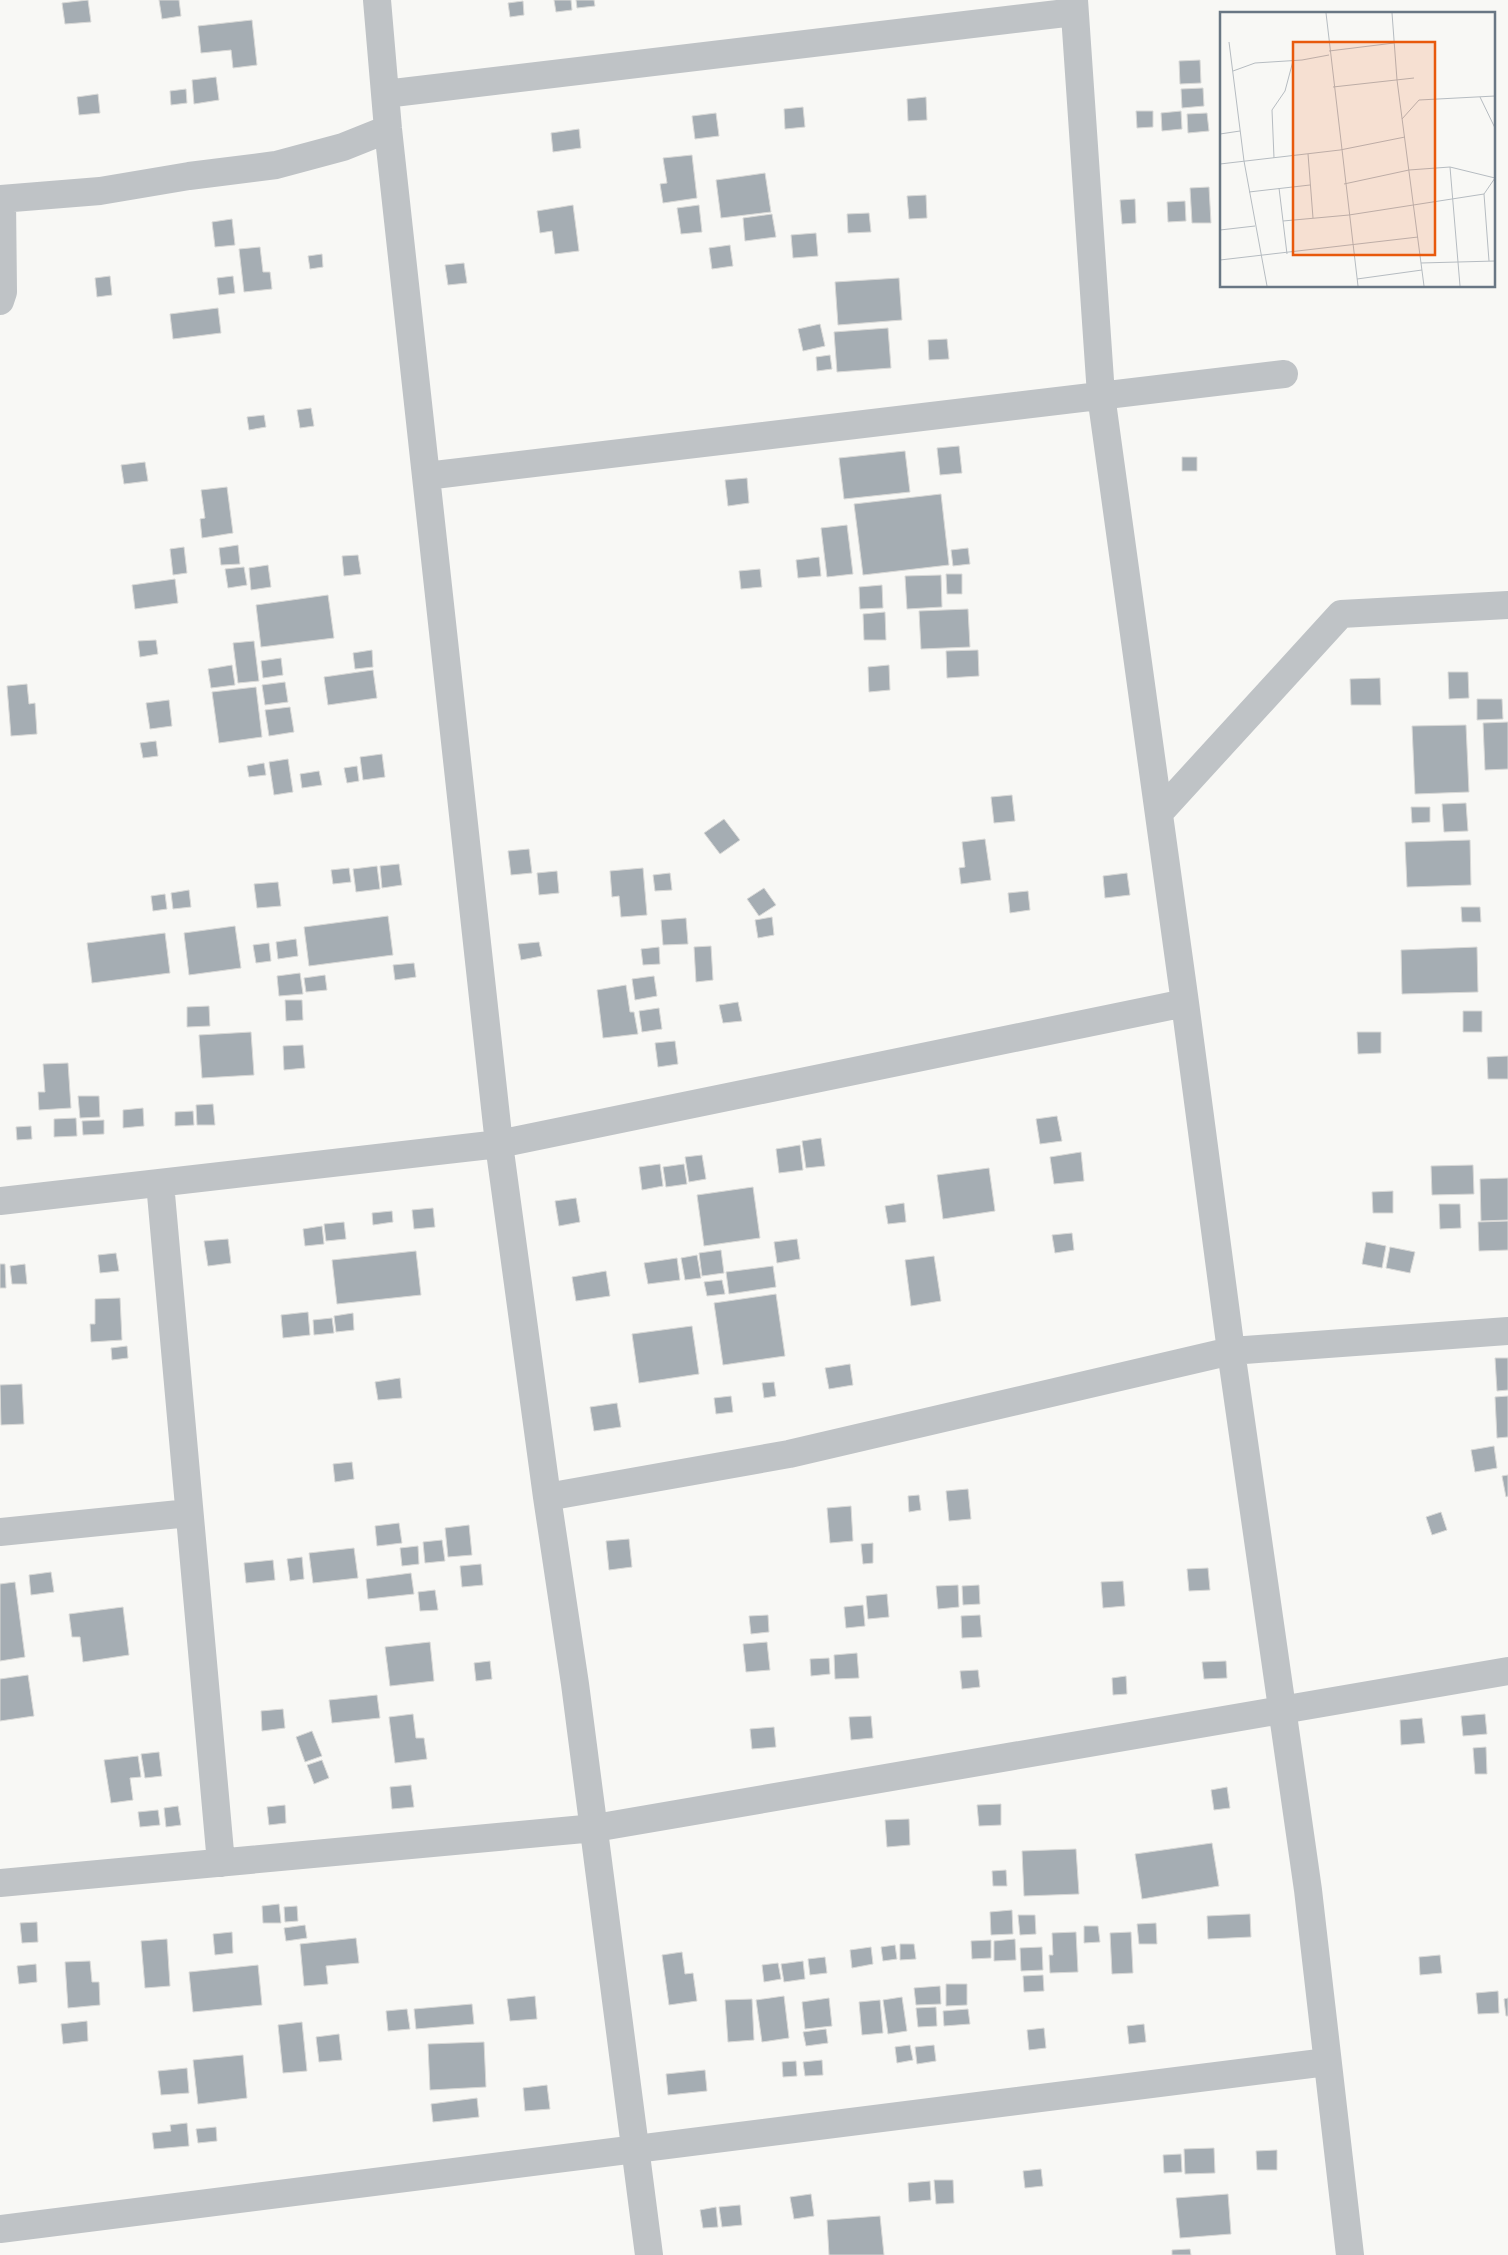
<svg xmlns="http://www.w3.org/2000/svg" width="1508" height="2255" font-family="Figtree,sans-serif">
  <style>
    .building { fill: #a5adb3; stroke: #d9d9d7 }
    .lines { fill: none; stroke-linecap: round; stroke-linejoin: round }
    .minor { stroke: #bfc3c6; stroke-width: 28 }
    .inset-road { fill: none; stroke: #b6bcc1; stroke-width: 1 }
    .view { fill: #e8590c; fill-opacity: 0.15; stroke: #e8590c; stroke-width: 2.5 }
    .inset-edge { fill: none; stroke: #697784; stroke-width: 2.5 }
  </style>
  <rect width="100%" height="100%" fill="#f8f8f5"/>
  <!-- building -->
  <path class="building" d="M88 0 91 22 65 24 62 3Z
    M159 0H179L181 16 162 19Z
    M554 0H571L572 10 556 12Z
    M576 0H594L595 6 577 8Z
    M523 1 524 15 510 17 508 3Z
    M252 20 257 65 233 68 231 50 201 53 198 26Z
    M1200 60 1201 83 1180 84 1179 61Z
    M216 77 219 100 194 104 192 80Z
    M1203 88 1204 106 1182 108 1181 89Z
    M186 89 187 103 171 105 170 91Z
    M98 94 100 113 79 115 77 97Z
    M926 97 927 120 908 121 907 99Z
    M803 107 805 127 785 129 784 109Z
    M1136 111H1153V127L1137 128Z
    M1181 111 1182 129 1162 131 1161 113Z
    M716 113 719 136 695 139 692 116Z
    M1207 113 1209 131 1188 133 1187 114Z
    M579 129 581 148 553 152 551 133Z
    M692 155 697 198 663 203 660 184 667 183 663 158Z
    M765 173 771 212 721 218 716 180Z
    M1209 187 1211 223H1192L1190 188Z
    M926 195 927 218 909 219 907 196Z
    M1135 199 1136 223 1122 224 1120 200Z
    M1185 201 1186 221 1168 222 1167 202Z
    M573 205 579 251 555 254 552 231 540 233 537 211Z
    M699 205 702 232 681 234 677 208Z
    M869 213 871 232 848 233 847 214Z
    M772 214 776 237 745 241 743 218Z
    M232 219 235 245 215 247 212 222Z
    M816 233 818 256 793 258 791 235Z
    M730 245 733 266 712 269 709 248Z
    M260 247 263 272H270L272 289 244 292 239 249Z
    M322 254 323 267 310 269 308 256Z
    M464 263 467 283 448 285 445 265Z
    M110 276 112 295 97 297 95 278Z
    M233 276 235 293 219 295 217 278Z
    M899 278 902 320 838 325 835 282Z
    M218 308 221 333 173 339 170 314Z
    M820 324 825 346 803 351 798 329Z
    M888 328 891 368 837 372 834 332Z
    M947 339 949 359 929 360 928 340Z
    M830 355 832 369 817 371 816 357Z
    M311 408 314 426 300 428 297 410Z
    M264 415 266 427 249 430 247 417Z
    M959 446 962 473 940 475 937 448Z
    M905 451 910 492 844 499 839 458Z
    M1182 457H1197V471H1182Z
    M145 462 148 481 124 484 121 465Z
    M747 478 749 503 728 506 725 480Z
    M227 487 233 533 202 538 200 519 205 518 201 490Z
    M941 494 949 565 863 575 854 504Z
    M847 525 853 574 827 577 821 528Z
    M238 545 240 564 221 565 219 548Z
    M184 547 187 573 173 575 170 549Z
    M968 548 970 564 953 566 951 550Z
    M358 555 361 574 344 576 342 556Z
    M819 557 821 576 798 578 796 560Z
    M268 565 271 587 251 590 249 568Z
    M244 567 247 585 228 588 225 569Z
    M760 569 762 587 741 589 739 571Z
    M946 574H962V594H947Z
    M941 575 942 607 907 609 905 576Z
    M175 579 178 603 135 609 132 585Z
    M882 585 883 608 860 609 859 587Z
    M328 595 334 638 261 647 256 605Z
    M968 609 970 647 921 649 919 611Z
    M885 612 886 640H864L863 614Z
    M156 640 158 654 140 657 138 641Z
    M254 641 259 681 238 683 233 643Z
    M372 650 373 667 355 669 353 653Z
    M978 650 979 676 947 678 946 651Z
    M281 658 283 675 263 678 261 661Z
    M232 665 235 685 211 688 208 669Z
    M889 665 890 690 869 692 868 667Z
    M373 670 377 698 328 705 324 677Z
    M1448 672H1468L1469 698 1449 699Z
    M1380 678 1381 705H1351L1350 679Z
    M285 682 288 702 265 705 262 685Z
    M27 684 29 704 35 703 37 734 11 736 7 686Z
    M256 687 262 737 219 743 212 692Z
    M1477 699H1502L1503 719 1477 720Z
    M169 700 172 726 150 729 146 703Z
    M290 707 294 732 269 736 265 710Z
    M1508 722V769L1485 770 1483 723Z
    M1466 725 1469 792 1415 794 1412 726Z
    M156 741 158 756 143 758 140 743Z
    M382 754 385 777 363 780 360 757Z
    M288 759 293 792 274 795 269 762Z
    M264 763 266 775 249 777 247 766Z
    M357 766 359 781 347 783 344 768Z
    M319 771 322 785 302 788 300 774Z
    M1012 795 1015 821 994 823 991 797Z
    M1466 803 1468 831 1444 832 1442 804Z
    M1411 807H1430V822L1412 823Z
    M724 819 740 840 720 854 704 833Z
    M985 839 991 880 961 884 959 868 965 867 962 842Z
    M1470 840 1471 885 1407 887 1405 842Z
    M529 849 532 873 511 875 508 851Z
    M399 864 402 885 382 888 380 866Z
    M377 866 380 889 356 892 353 869Z
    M349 868 351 882 333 884 331 870Z
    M643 868 647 915 621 917 619 896 612 897 610 871Z
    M557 871 559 893 539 895 537 873Z
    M670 873 672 890 655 891 653 875Z
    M1127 873 1130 895 1105 898 1103 876Z
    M278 882 281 906 257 908 254 884Z
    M764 888 776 905 759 916 747 899Z
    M189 890 191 907 173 909 171 893Z
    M1028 891 1030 910 1010 913 1008 893Z
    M165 894 167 909 153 911 151 896Z
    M1461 907H1480L1481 922H1462Z
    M388 916 393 955 309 966 304 927Z
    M772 917 774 935 758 938 755 920Z
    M686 918 688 944 663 945 661 920Z
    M235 926 241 968 189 975 184 933Z
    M165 933 170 973 92 983 87 943Z
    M296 939 298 956 278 959 276 942Z
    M539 942 542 956 521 960 518 944Z
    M269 943 271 961 256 963 253 945Z
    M711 946 713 980 696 982 694 947Z
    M659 947 660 964 643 965 641 949Z
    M1477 947 1478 992 1402 994 1401 950Z
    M414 963 416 977 395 980 393 965Z
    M300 973 303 994 279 996 277 976Z
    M325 975 327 990 306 992 304 978Z
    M654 976 657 996 635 1000 632 979Z
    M626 985 630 1012H634L638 1034 603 1038 597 990Z
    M285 1000H302L303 1020 286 1021Z
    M738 1002 742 1021 723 1023 719 1005Z
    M209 1006 210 1026 187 1027V1007Z
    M659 1008 662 1029 642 1032 639 1011Z
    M1463 1011H1482V1032H1463Z
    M251 1032 254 1075 202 1078 199 1035Z
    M1357 1032H1381V1053L1358 1054Z
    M675 1041 678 1064 658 1067 655 1043Z
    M303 1045 305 1068 284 1070 283 1046Z
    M1508 1056V1079H1488L1487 1057Z
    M68 1063 71 1108 39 1110 38 1092H45L43 1064Z
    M78 1096H99L100 1117 80 1118Z
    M213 1104 215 1125H197L196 1105Z
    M143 1108 144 1126 123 1128V1110Z
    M193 1111 194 1125 175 1126V1112Z
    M1057 1116 1062 1141 1040 1144 1036 1119Z
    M76 1118 77 1136 54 1137V1119Z
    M104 1120V1134L83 1135 82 1121Z
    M31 1126 32 1139 17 1140 16 1127Z
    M821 1138 825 1166 806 1168 802 1141Z
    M800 1145 803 1170 779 1173 776 1149Z
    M1081 1152 1084 1181 1054 1184 1050 1157Z
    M702 1155 706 1179 689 1182 685 1157Z
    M660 1164 663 1186 642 1190 639 1167Z
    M684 1164 687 1184 666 1187 663 1167Z
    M1473 1165 1474 1194 1432 1195 1431 1166Z
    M989 1168 995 1211 943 1219 937 1175Z
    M1508 1178V1220L1481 1221 1480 1179Z
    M753 1187 760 1238 704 1246 697 1195Z
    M1393 1191V1213H1373L1372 1192Z
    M576 1198 580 1222 559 1226 555 1201Z
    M904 1203 906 1222 888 1224 885 1206Z
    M1439 1204H1460L1461 1228 1440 1229Z
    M433 1208 435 1227 414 1229 412 1210Z
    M392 1211 393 1222 373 1225 372 1213Z
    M1508 1221V1250L1479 1251 1478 1222Z
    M344 1222 346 1239 326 1241 324 1224Z
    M322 1226 324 1244 305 1246 303 1229Z
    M1072 1233 1074 1250 1055 1253 1052 1235Z
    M228 1239 231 1263 208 1266 204 1241Z
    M797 1239 800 1259 777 1263 774 1242Z
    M1366 1242 1386 1246 1382 1268 1362 1264Z
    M1390 1247 1415 1252 1410 1273 1386 1268Z
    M721 1250 724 1273 702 1276 699 1253Z
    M416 1251 421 1295 337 1304 332 1260Z
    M116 1253 119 1271 100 1273 98 1255Z
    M697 1255 701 1278 685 1280 681 1258Z
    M934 1256 941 1301 911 1306 905 1260Z
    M677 1258 680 1280 648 1284 644 1263Z
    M0 1264H5L6 1288H0Z
    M25 1264 27 1284H12L10 1266Z
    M773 1266 776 1287 729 1294 726 1272Z
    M606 1271 610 1296 576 1301 572 1277Z
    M722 1280 725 1294 707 1296 704 1282Z
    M776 1294 785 1356 723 1365 714 1303Z
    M120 1298 122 1340 91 1342 90 1324H95V1299Z
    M308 1312 310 1335 283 1338 281 1315Z
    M353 1313 354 1330 336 1332 334 1316Z
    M332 1318 334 1333 314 1335 313 1320Z
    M692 1326 699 1374 639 1383 632 1334Z
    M127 1346 128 1358 112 1360 111 1348Z
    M1495 1358H1508V1390L1497 1391Z
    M850 1364 853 1385 829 1389 825 1368Z
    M400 1378 402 1398 378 1400 375 1382Z
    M774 1382 776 1396 764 1398 762 1383Z
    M22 1384 24 1424 1 1425 0 1385Z
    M731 1396 733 1412 716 1414 714 1398Z
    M1508 1396V1437L1497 1438 1495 1397Z
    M617 1403 621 1427 594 1431 590 1407Z
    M1494 1446 1497 1468 1475 1472 1471 1450Z
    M352 1462 354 1479 335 1482 333 1464Z
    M1508 1475V1496L1506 1497 1502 1476Z
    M968 1489 971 1519 949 1521 946 1491Z
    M919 1495 921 1510 909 1512 908 1496Z
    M851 1506 853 1541 830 1543 827 1508Z
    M1441 1512 1447 1530 1432 1535 1426 1517Z
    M399 1523 402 1543 377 1546 375 1526Z
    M469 1525 472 1555 448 1557 445 1528Z
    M629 1539 632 1567 609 1570 606 1541Z
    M442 1540 445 1561 425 1563 423 1542Z
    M873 1543V1563L863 1564 861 1544Z
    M418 1546 419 1564 402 1566 400 1548Z
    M354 1548 358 1578 313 1583 309 1553Z
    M302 1557 304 1579 290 1581 287 1559Z
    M273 1560 275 1580 246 1583 244 1563Z
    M481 1564 483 1585 462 1587 460 1566Z
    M1208 1568 1210 1590 1189 1591 1187 1569Z
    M51 1572 54 1592 31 1595 29 1575Z
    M411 1573 414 1594 368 1599 366 1579Z
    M1123 1581 1125 1606 1103 1608 1101 1582Z
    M15 1582 25 1657 0 1661V1584Z
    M958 1585 959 1607 938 1609 936 1586Z
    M979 1585 980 1604 963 1605 962 1586Z
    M435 1590 438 1610 420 1611 418 1592Z
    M887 1594 889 1617 868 1619 866 1596Z
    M863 1605 865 1626 846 1628 844 1607Z
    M123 1607 129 1655 83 1662 80 1637H72L69 1614Z
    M768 1615 769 1632 751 1634 749 1616Z
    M980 1615 982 1637 962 1638 961 1616Z
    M430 1642 434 1681 390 1686 385 1647Z
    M767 1642 770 1670 746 1672 743 1644Z
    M857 1653 859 1678 835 1679 834 1655Z
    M829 1658 830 1674 811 1676 810 1659Z
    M490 1661 492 1679 476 1681 474 1663Z
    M1226 1661 1227 1678 1204 1679 1202 1662Z
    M978 1670 980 1687 962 1689 960 1671Z
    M28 1675 34 1716 0 1721V1679Z
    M1126 1676 1127 1694 1113 1695 1112 1678Z
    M377 1695 380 1718 332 1723 329 1700Z
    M283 1709 285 1728 262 1731 261 1711Z
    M413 1714 416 1738H424L427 1759 395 1763 389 1717Z
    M1485 1714 1487 1734 1463 1736 1461 1716Z
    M871 1716 873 1738 851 1740 849 1717Z
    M1422 1718 1425 1743 1401 1745 1400 1720Z
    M774 1727 776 1747 752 1749 750 1729Z
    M312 1731 322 1756 305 1762 296 1737Z
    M1486 1747 1487 1774H1475L1473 1748Z
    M159 1752 162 1776 145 1778 141 1754Z
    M138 1756 141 1777 130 1778 133 1800 111 1803 104 1760Z
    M322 1760 329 1778 314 1784 307 1765Z
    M411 1785 414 1807 392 1809 390 1787Z
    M1227 1787 1230 1808 1214 1810 1211 1790Z
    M1001 1804V1825L979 1826 977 1805Z
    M285 1805 286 1823 269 1825 267 1807Z
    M178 1806 181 1825 166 1827 164 1808Z
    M158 1810 160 1825 140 1827 138 1812Z
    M909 1819 910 1845 887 1847 885 1820Z
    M1212 1843 1219 1886 1142 1899 1135 1854Z
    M1076 1849 1079 1894 1024 1896 1022 1851Z
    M1006 1870 1007 1886H993L992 1871Z
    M279 1904 281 1923H263L262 1906Z
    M297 1906 298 1921 285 1922 284 1907Z
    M1012 1910 1013 1934 991 1935 990 1912Z
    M1250 1914 1251 1937 1208 1939 1207 1916Z
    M1018 1915H1035L1036 1934 1020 1935Z
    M37 1922 38 1942 22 1943 20 1923Z
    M1156 1923 1157 1944H1139L1137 1924Z
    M305 1925 307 1938 286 1941 284 1928Z
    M1084 1926H1098L1100 1942 1084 1943Z
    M232 1932 233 1953 215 1955 213 1934Z
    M1076 1932 1078 1972 1050 1973 1049 1955H1053L1052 1933Z
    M1131 1932 1133 1973 1112 1974 1110 1933Z
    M356 1938 359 1963 326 1966 328 1984 304 1986 300 1944Z
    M167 1939 170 1986 145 1988 141 1941Z
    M1015 1939 1016 1960 994 1961V1941Z
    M991 1940V1958L972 1959 971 1941Z
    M900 1944H914L916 1959 900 1960Z
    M895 1945 897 1959 883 1961 881 1947Z
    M871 1947 873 1964 852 1968 850 1950Z
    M1042 1947 1043 1970 1021 1971 1020 1948Z
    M682 1952 685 1974 693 1973 697 2001 669 2005 662 1955Z
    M1440 1955 1442 1973 1420 1975 1419 1957Z
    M825 1957 827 1973 810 1975 808 1959Z
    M90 1961 92 1982H99L100 2005 68 2008 65 1962Z
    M803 1961 805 1979 784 1982 781 1964Z
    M778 1963 781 1979 764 1982 762 1965Z
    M36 1964 37 1982 19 1984 17 1966Z
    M258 1965 262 2005 193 2012 189 1972Z
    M1043 1975 1044 1991 1024 1992 1023 1976Z
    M946 1984H967V2005L946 2006Z
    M940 1986 941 2004 916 2005 914 1988Z
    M1498 1991 1499 2013 1478 2014 1476 1993Z
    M535 1996 537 2019 510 2021 507 1999Z
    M784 1996 789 2038 762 2042 756 2000Z
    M902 1997 907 2031 888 2034 883 2000Z
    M829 1998 832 2026 805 2029 802 2002Z
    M1508 1998V2016H1506L1504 1999Z
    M752 1999 754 2040 728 2042 725 2000Z
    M880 2000 883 2033 862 2035 859 2002Z
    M472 2004 474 2024 416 2029 414 2009Z
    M936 2007 937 2026 918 2027 916 2008Z
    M407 2009 410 2029 388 2031 386 2011Z
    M968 2009 970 2024 944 2026 943 2011Z
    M87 2021 88 2041 63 2044 61 2024Z
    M302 2022 307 2071 283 2073 278 2025Z
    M1144 2024 1146 2042 1129 2044 1127 2026Z
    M1044 2028 1046 2048 1029 2050 1027 2030Z
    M826 2029 828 2043 806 2046 803 2032Z
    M339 2034 342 2060 319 2062 316 2037Z
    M484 2042 486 2087 430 2090 428 2044Z
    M910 2045 913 2060 897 2063 895 2047Z
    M934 2045 936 2061 917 2064 915 2047Z
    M243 2055 247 2098 198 2104 193 2060Z
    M822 2060 823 2075 805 2076 803 2062Z
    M796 2061 797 2076 783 2077 782 2062Z
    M187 2068 189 2093 161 2095 158 2071Z
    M705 2070 707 2091 668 2095 666 2074Z
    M547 2085 550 2109 525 2111 523 2088Z
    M477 2098 479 2117 433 2122 431 2104Z
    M187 2123 189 2146 154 2149 152 2133 171 2131 170 2125Z
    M216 2127 217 2141 198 2143 196 2129Z
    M1214 2148 1215 2173 1185 2174 1184 2149Z
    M1277 2150V2170H1257L1256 2151Z
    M1181 2154 1182 2172 1164 2173 1163 2155Z
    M1041 2169 1043 2186 1025 2188 1023 2171Z
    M934 2180H953L954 2203 936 2204Z
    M930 2181 931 2200 909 2202 908 2183Z
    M811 2194 814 2216 794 2219 790 2197Z
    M1228 2194 1231 2234 1180 2238 1176 2198Z
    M740 2205 742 2225 722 2227 719 2207Z
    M716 2207 718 2227 703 2228 700 2210Z
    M880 2216 884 2255H829L827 2220Z
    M1190 2249 1191 2255H1172V2250Z"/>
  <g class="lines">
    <!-- minor -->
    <path class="minor" d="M377 0 388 129 499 1144 547 1497 575 1684 649 2255
      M1074 0 1101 395 1185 1003 1231 1351 1308 1890 1350 2255
      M385 94 1074 12
      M0 199 100 191 189 176 276 165 343 147 388 129
      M0 301 3 292 2 199
      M426 476 1284 374
      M1159 813 1341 614 1508 605
      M160 1183 221 1863
      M0 1201 499 1144 1185 1003
      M547 1497 789 1454 1231 1351 1508 1331
      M0 1532 189 1513
      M0 1883 595 1828 1508 1671
      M0 2229 1327 2062"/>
  </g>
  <!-- overview -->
  <g transform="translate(1220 12)">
    <rect width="275" height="275" fill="#f8f8f5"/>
    <path class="inset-road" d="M106 1 138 274M172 1 177 68 204 274M9 30 24 149 47 274M109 39 174 31M13 59 35 51 82 48 109 43M113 75 194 66M260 85 275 116M182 107 199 88 275 84M0 122 20 119M88 142 93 206M54 146 52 98 65 79 73 49M0 152 120 138 185 125M230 155 240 274M124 172 189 158 230 155 275 166M59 176 67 242M29 180 90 173M63 209 129 203 264 182M0 218 35 214M0 248 198 225M269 249 264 182 275 166M201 251 275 249M137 267 202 258"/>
    <path class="view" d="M73 30H215V243H73Z"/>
    <rect width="275" height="275" class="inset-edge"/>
  </g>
</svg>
